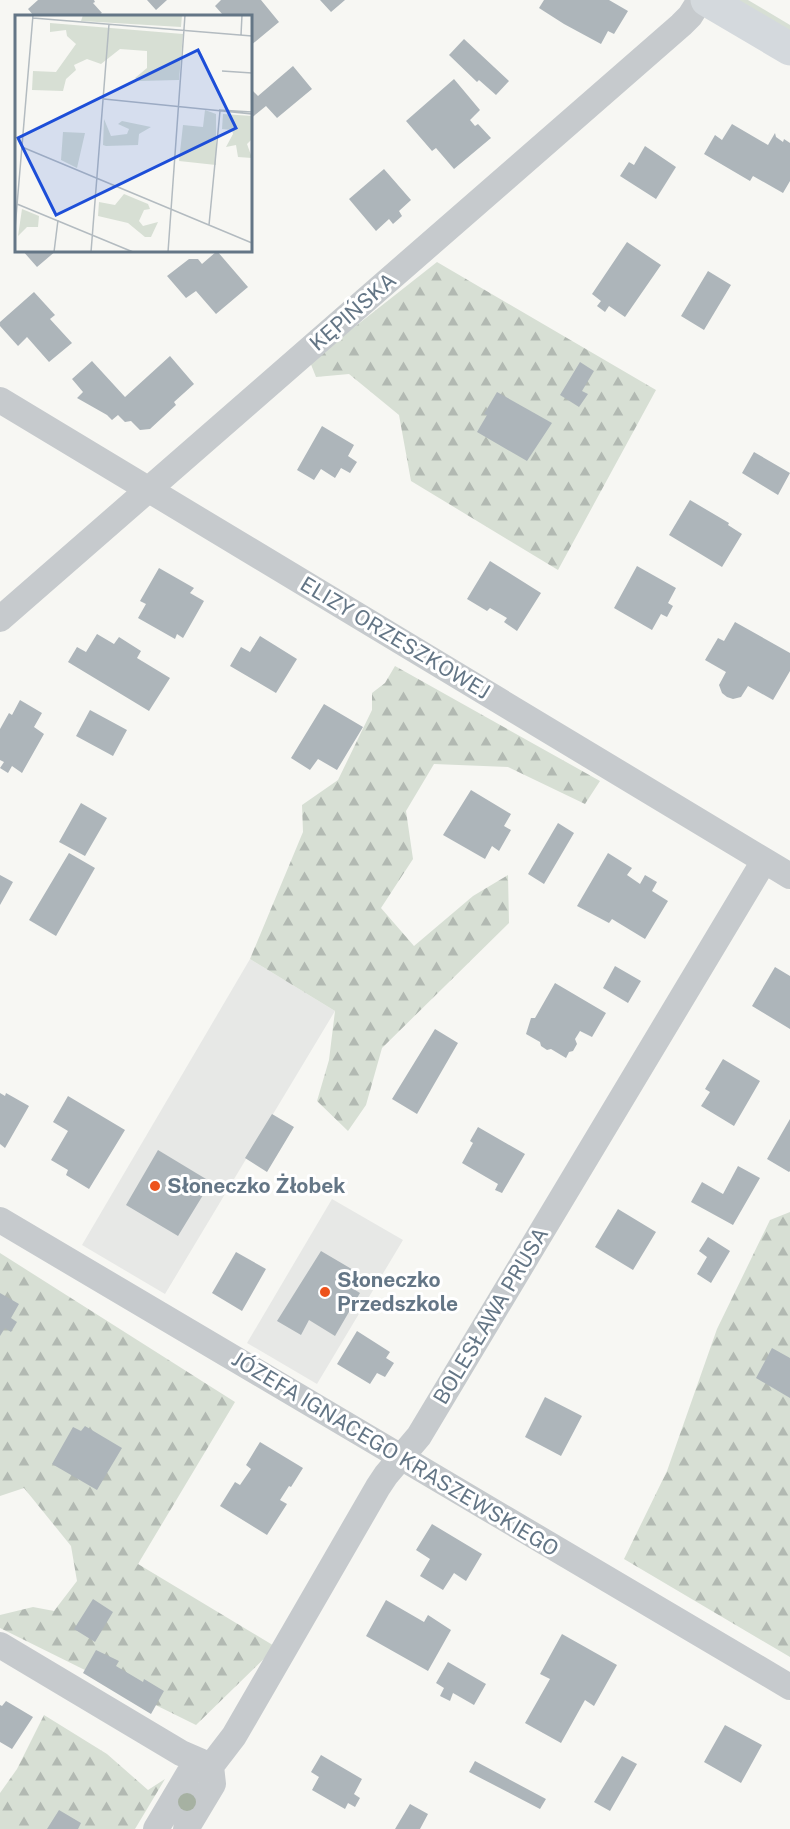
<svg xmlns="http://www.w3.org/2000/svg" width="790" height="1829" font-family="'Public Sans',sans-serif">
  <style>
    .built { fill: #e7e8e6 }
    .green { fill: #d7dfd4 }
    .forest { fill: url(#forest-firs) }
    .building { fill: #adb5ba }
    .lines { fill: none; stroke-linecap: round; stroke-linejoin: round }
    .street { stroke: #c6cacd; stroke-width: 26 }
    .secondary { stroke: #d4d9dd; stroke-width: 33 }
    .tree { fill: #a6b1a2 }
    .poi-dot { fill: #ed531c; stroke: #fff; stroke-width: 2 }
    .labels { text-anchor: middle; stroke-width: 6; stroke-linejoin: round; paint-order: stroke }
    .street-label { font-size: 21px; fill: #647686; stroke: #fff }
    .poi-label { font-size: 21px; font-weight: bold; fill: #647686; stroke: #fff; text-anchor: start }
    .inset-road { fill: none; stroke: #b3bbc0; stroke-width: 1.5 }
    .view { fill: #1d4ed8; fill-opacity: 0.15; stroke: #1d4ed8; stroke-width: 3 }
    .inset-edge { fill: none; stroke: #647686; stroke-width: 3 }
  </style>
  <defs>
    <pattern id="forest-firs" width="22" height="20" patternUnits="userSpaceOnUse" patternTransform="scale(1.5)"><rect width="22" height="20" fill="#d7dfd4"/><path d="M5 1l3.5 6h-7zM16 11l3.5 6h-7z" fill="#b2b9b2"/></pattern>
  </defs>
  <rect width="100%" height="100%" fill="#f7f7f3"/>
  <!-- built -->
  <path class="built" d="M250 959 335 1011 165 1294 82 1245Z
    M332 1199 403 1240 317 1384 247 1343Z"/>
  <!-- green -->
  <path class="green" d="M733 0H748L790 25V34Z"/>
  <!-- forest -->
  <path class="forest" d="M437 262 656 390 558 570 411 481 399 415 349 374 316 377 310 362Z
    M395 666 600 781 585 804 508 767 434 764 406 811 413 859 381 908 414 946 473 896 508 875 509 923 382 1048 366 1105 348 1131 317 1101 329 1060 335 1011 250 959 303 832 302 805 338 780 372 710V693L385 683Z
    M790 1212V1657L624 1559 667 1471 717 1329 770 1220Z
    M0 1253 235 1402 138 1564 276 1647 196 1725 0 1628V1615L33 1607 54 1611 77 1581 71 1546 24 1488 0 1496Z
    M44 1715 107 1754 148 1790 165 1779 135 1829H0V1793L17 1769Z"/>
  <!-- building -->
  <path class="building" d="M38 0H94L95 2 93 3 102 13 97 16H31L33 15 28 9Z
    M147 0H167L156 10Z
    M221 0H261L279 22 250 46V16H221L223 15 215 6Z
    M320 0H345L331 12Z
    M544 0H609L628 11 614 34 608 31 601 44 564 24 539 8Z
    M464 39 509 81 496 95 479 80 477 82 449 55Z
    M293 66 312 89 277 118 266 106 250 119V88L258 96Z
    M454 79 480 110 470 120 475 126 478 124 491 138 454 169 436 148 432 151 406 121Z
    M732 124 768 145 775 133 776 137 783 142 784 139 790 143V181L783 193 753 176 750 181 704 154 715 135 722 140Z
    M645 146 676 167 656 199 620 176 629 162 634 165Z
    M384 169 411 200 399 211 402 216 393 224 389 219 376 231 349 199Z
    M627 242 661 265 625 317 609 306 605 312 597 306 601 301 592 294Z
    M22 250H57L37 267Z
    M217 251 248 287 216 314 196 291 186 298 167 276 189 259H198L202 264Z
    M708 271 731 285 704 330 681 316Z
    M34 292 55 315 50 319 72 343 49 362 27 337 18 346 0 326V322Z
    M170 356 194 384 174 402 176 405 150 429 140 430 131 421 125 422 118 415 112 420 107 415 77 398 83 392 72 379 92 361 125 397Z
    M580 362 594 371 582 391 588 394 579 407 560 395Z
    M497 392 552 423 527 461 477 432 487 415 484 414Z
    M322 426 354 445 348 456 357 462 350 473 341 468 335 478 321 469 314 480 297 470Z
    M754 452 790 473 778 495 742 473Z
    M690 500 729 523 728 525 742 534 722 567 669 535Z
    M490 561 541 593 517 631 504 622 507 618 490 608 487 611 467 599Z
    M637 566 676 588 668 603 673 606 667 617 661 614 652 630 614 608Z
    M159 568 194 588 190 593 204 601 183 638 177 634 175 639 138 618 146 604 140 601Z
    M735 622 790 653V671L773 700 748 686 741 697 733 699 727 697 722 693 719 685 726 672 705 660 718 638 724 641Z
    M97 634 114 644 119 637 141 651 137 658 170 678 149 711 68 662 77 647 86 652Z
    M260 636 297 659 276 693 230 666 241 647 250 652Z
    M20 700 42 713 34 727 44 734 22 773 12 766 8 773 0 768 4 762 0 760V729L9 713 12 715Z
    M324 704 363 727 337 770 318 759 310 770 291 758Z
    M90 710 127 730 113 756 76 736Z
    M471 790 511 814 504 826 511 830 499 851 492 846 485 859 443 835Z
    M81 803 107 818 85 856 59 842Z
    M558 823 574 833 544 884 528 874Z
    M69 853 95 868 56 936 29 920Z
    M608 853 632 868 627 875 640 884 645 875 657 882 652 891 668 901 645 939 612 919 609 923 577 906Z
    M0 875 13 882 0 905Z
    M615 966 641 981 628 1003 603 988Z
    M775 967 790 976V1029L752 1006Z
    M555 983 606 1013 592 1037 580 1031 575 1039 577 1044 573 1051 569 1052 566 1058 551 1049 547 1050 541 1046 540 1042 526 1034 531 1018H535Z
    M435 1029 458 1043 417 1114 392 1099Z
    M723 1059 760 1081 734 1126 701 1106 710 1092 705 1089Z
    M0 1093 5 1096 6 1093 29 1106 5 1148 0 1144Z
    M68 1096 125 1130 89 1189 66 1175 68 1170 51 1160 68 1131 53 1122Z
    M272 1114 294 1127 267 1172 245 1158Z
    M790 1119V1171L789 1172 767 1159Z
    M478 1127 525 1154 502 1193 495 1190 498 1184 462 1163 473 1143 470 1141Z
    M158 1150 211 1182 178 1236 126 1205Z
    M738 1166 760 1178 733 1225 691 1202 702 1182 723 1194Z
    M618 1209 656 1232 633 1270 595 1247Z
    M708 1237 730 1251 711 1283 697 1274 707 1257 699 1251Z
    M321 1251 355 1271 347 1285 360 1293 335 1336 309 1320 301 1335 277 1321Z
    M236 1252 266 1269 242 1311 212 1293Z
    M0 1293 19 1304 11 1318 17 1322 11 1332 5 1328 0 1336Z
    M357 1331 390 1352 386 1358 394 1363 385 1377 377 1373 370 1384 337 1364Z
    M772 1348 790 1358V1398L756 1378Z
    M545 1397 582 1416 561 1456 525 1437Z
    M85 1426 122 1448 97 1490 52 1464 73 1427 81 1431Z
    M260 1442 303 1468 291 1487 289 1486 280 1500 287 1504 267 1535 220 1506 235 1482 240 1485 251 1469 246 1465Z
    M432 1524 482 1554 466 1581 454 1573 443 1590 420 1576 430 1559 416 1550Z
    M93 1599 113 1612 95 1642 74 1629Z
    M386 1600 424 1622 428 1615 451 1630 428 1671 366 1636Z
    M562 1634 617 1665 594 1706 585 1700 561 1743 525 1723 550 1679 540 1674Z
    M96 1650 119 1661 116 1666 143 1682 144 1679 164 1691 151 1714 83 1673Z
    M448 1662 486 1684 474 1705 453 1693 450 1701 440 1696 444 1688 436 1683Z
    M6 1701 33 1717 12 1749 0 1742V1705L2 1706Z
    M725 1725 762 1745 741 1783 704 1762Z
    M321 1755 362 1779 354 1794 360 1798 355 1807 348 1803 345 1809 312 1790 319 1777 311 1772Z
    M622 1756 637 1764 610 1811 594 1802Z
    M475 1761 546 1799 540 1809 469 1772Z
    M410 1804 428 1814 420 1829H395Z
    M59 1810 81 1823 78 1829H47Z"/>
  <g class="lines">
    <!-- street -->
    <path class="street" d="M0 400 790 876
      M0 619 681 25 690 16 700 0
      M0 1220 790 1687
      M0 1645 181 1753 211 1766
      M156 1829 191 1770 211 1766 234 1736 378 1487 386 1475 419 1436 764 861
      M186 1829 213 1784 211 1766"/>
    <!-- secondary -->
    <path class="secondary" d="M707 0 790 49"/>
  </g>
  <!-- trees -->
  <circle class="tree" cx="187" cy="1802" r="9"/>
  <!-- markers -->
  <g class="poi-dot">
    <circle cx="155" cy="1186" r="6"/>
    <circle cx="325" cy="1292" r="6"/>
  </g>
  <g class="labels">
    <!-- street labels -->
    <g class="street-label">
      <text transform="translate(353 312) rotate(-41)" y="7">KĘPIŃSKA</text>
      <text transform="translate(395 638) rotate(31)" y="7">ELIZY ORZESZKOWEJ</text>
      <text transform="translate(491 1316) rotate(-59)" y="7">BOLESŁAWA PRUSA</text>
      <text transform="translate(395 1454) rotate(31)" y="7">JÓZEFA IGNACEGO KRASZEWSKIEGO</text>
    </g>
    <!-- poi labels -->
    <g class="poi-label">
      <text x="167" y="1193">Słoneczko Żłobek</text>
      <text x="337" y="1287">Słoneczko<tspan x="337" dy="24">Przedszkole</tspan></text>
    </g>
  </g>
  <!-- overview -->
  <g transform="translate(15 15)">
    <rect width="237" height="237" fill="#f7f7f3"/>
    <path d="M7 194 24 201 23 212H12L3 221Z" fill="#d7dfd4"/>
    <path d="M68 0H167L166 12 66 6ZM35 8 168 19 164 65 124 66 120 63 132 53V36L105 34 86 49 72 44 59 50 61 55 51 64 48 76 17 75 18 56 41 57 61 29 52 21 51 15 35 17ZM190 95 201 99V150L164 146 168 110 188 112ZM208 99 237 101V124L232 129 237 143 223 142 221 130 211 132 218 119 217 115 207 114ZM89 104 96 121 112 119 114 114 103 109 107 106 136 112 124 119 123 130 91 131 88 130ZM48 117 70 118 62 153 46 145ZM109 179 133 189 135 194 129 195 124 206 128 211 143 207 136 222H130L113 208 83 201 84 187 100 190Z" fill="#d7dfd4"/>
    <path class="inset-road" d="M18 3 237 21M226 20 227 0M207 56 237 58M89 84 237 99M204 95 237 97M7 132 237 228M2 189 118 237M194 210 205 96M0 214 18 0M39 237 43 205M76 237 94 9M153 237 170 0"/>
    <path class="view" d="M183 35 221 113 41 200 3 123Z"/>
    <rect width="237" height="237" class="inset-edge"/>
  </g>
</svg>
